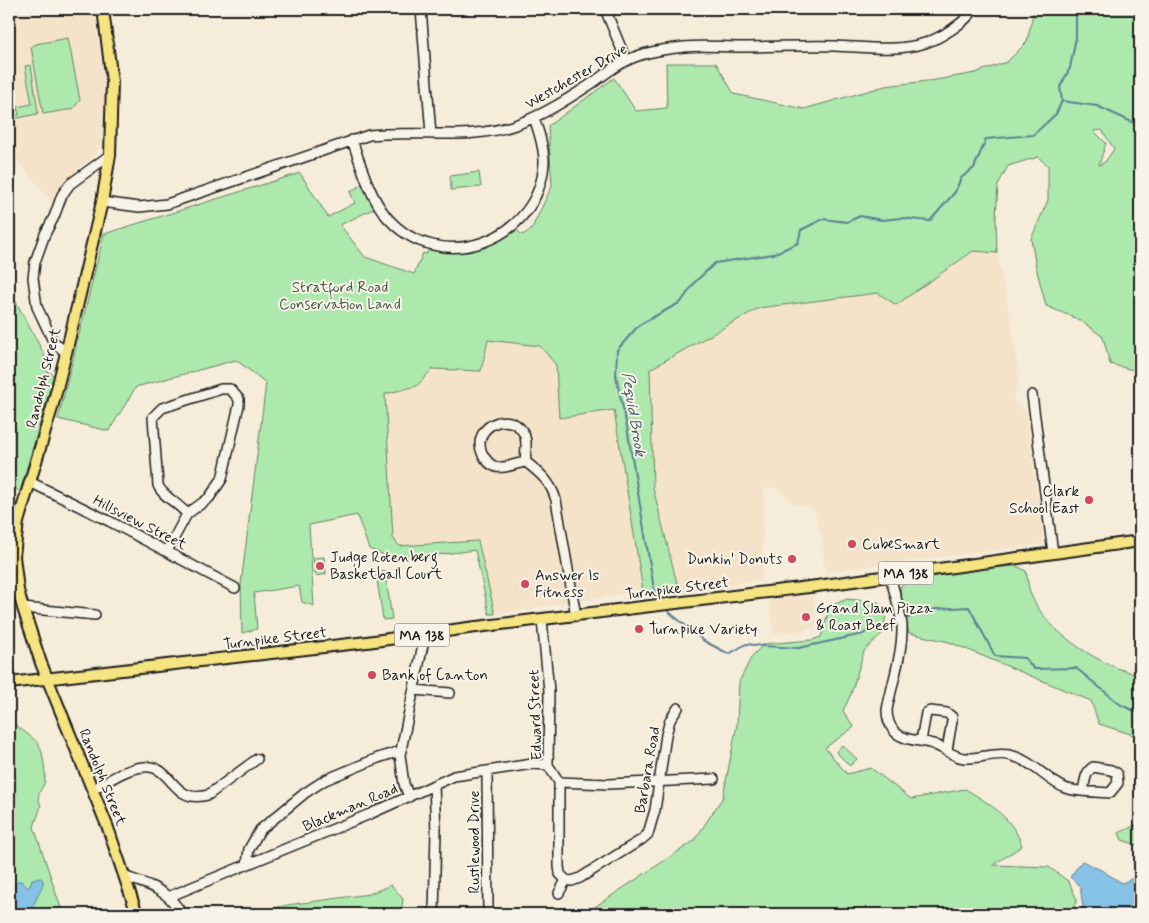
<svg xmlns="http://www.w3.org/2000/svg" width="1149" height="923" font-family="Mynerve,sans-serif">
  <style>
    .built { fill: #f4e3c9 }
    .green { fill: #ade8ad; stroke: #648264; fill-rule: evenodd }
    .water { fill: #85c2e5; stroke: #5b8095 }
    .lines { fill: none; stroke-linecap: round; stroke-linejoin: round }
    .stream { stroke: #5b8095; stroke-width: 2 }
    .minor-casing { stroke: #1c1c1c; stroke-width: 12 }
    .major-casing { stroke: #1c1c1c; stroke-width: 14 }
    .minor { stroke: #f7f3e8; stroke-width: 9 }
    .major { stroke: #f6e381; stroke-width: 10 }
    .poi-dot { fill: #d1495b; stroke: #f7f3e8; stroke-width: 2 }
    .labels { text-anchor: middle; stroke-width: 4; stroke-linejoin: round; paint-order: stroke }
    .shield { fill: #f7f3e8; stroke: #5e5c59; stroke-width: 1 }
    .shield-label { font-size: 14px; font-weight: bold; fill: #1c1c1c }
    .street-label { font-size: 15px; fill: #1c1c1c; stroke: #f7f3e8 }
    .park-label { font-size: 15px; fill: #485948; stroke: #f7f3e8 }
    .poi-label { font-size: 15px; fill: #1c1c1c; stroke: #f7f3e8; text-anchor: start }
    .water-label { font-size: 16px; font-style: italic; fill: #415662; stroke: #f7f3e8 }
  </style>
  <rect width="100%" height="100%" fill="#f6ecda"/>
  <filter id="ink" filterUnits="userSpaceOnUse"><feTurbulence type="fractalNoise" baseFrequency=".02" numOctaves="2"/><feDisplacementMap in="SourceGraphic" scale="10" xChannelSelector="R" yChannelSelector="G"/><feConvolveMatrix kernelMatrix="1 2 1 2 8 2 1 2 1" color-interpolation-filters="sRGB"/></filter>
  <g filter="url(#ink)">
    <!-- built -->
    <path class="built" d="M9 9H94L104 79 105 113 103 142 94 156 75 172 63 184 53 204 12 154 9 156Z
      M973 251 997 253 1012 324 1019 382 1013 401 1026 411 1044 544 825 572 822 537 813 508 793 503 776 488 764 489 762 580 680 591 653 488 650 369 759 308 878 293 896 305Z
      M488 340 540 346 556 365 559 418 614 410 643 591 495 614 478 541 399 546 393 538 385 393 417 386 432 369 481 371Z
      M813 592 817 628 774 634 769 597Z"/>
    <!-- green -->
    <path class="green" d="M832 9H874L871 12H837Z
      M1034 9H1140V372L1110 364 1103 337 1080 320 1046 306 1036 267 1031 239 1048 200V166L1038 157 1008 166 998 185 996 217 997 253 973 251 896 305 878 293 759 308 650 369 653 488 679 591H643L614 410 559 418 556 365 540 346 488 340 481 371 432 369 417 386 385 394 393 538 399 546 478 541 495 614H489L475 550 397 560 369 549 357 515 309 525 314 606 302 602 299 586 254 593 257 629 242 633 241 584 266 383 236 360 136 387 109 431 58 419 104 234 300 173 328 217 355 203 350 192 362 184 375 208 340 225 365 257 414 274 423 253 427 254 429 248C462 258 488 247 517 230L522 235 531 230 552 186 548 126 614 78 636 111 667 108 666 63H716L734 94 804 109 885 86 936 80 975 73 1007 62 1027 42ZM1102 130 1114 149 1105 162 1099 165 1106 143 1094 131Z
      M68 38 80 100 73 109 43 114 31 47 36 44Z
      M31 65 38 112 37 114 14 119V116L19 115 17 107 32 104 25 66Z
      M479 172 481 187 451 190 450 176Z
      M9 289 44 354 46 364 45 370 54 375 20 492 9 483Z
      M324 557 326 574 316 576 313 558Z
      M1017 566 1026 571C1028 580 1028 589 1032 597 1049 634 1102 667 1140 675V737L1099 724 1091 701 949 642 909 633 901 596 900 587 908 580 986 568Z
      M385 571 392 619 383 620 376 573Z
      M847 599 878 602 886 610 884 632 864 651 851 694 843 711 854 727 825 748 847 774 871 768 911 799 965 789C988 802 1014 819 1022 846L993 865 1049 867 1069 882 1077 900 1072 914H584L694 841 723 797 737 724 739 682 752 656 764 644 812 640 821 637 830 606Z
      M12 722C19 729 34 737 39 745 43 751 47 778 44 784 39 794 36 794 41 806L34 827 63 914H9V855L13 849 9 838V755L14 751Z
      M842 745 857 759 850 766 836 752Z
      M1140 815V846L1122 840 1119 833 1138 824Z
      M391 885 403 899 401 914H250L287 905 369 894Z"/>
    <!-- water -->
    <path class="water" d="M1082 861 1101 870 1122 883 1140 875V914H1080L1083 907 1080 886 1070 877Z
      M41 878 43 880V884L35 902 27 914H9V905L16 892 14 885 18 881H21L28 888 30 886 32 879Z"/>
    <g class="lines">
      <!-- stream -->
      <path class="stream" d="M1062 101 1097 106 1134 123 1140 135
        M662 601 654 589 627 427 616 376 617 350 639 325 681 302 695 282 715 263 773 254 798 243 801 230 823 219 847 222 860 216 882 220 901 218 930 221 955 192 961 178 974 168 986 139 1033 135 1056 114 1062 101 1060 87 1070 68 1076 37V9
        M666 607 669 612 704 641 729 654 746 644 763 646 799 648 863 634 876 626 890 627 896 624
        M905 619 936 609 969 607 995 656 1025 658 1034 669 1076 668 1121 705 1137 712 1140 711"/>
      <defs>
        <path id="minor" d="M421 9 431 134
          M605 9 626 60
          M352 140C361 165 369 195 386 216 438 278 540 242 544 162 544 147 539 132 534 118
          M102 202 139 207 167 204 369 135C417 130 469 141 515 125 541 116 565 101 588 86 601 78 612 67 626 61 642 52 666 49 684 47 703 45 722 47 741 47 772 47 804 45 835 46 865 47 897 52 925 43 941 38 966 22 974 9
          M66 353 53 341 37 307 33 278 35 262 45 234 54 217 62 195 70 184 110 155
          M1032 395 1053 553
          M526 462C516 463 506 469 496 467 490 465 485 459 482 453 471 428 508 408 523 432 529 441 524 452 526 462 540 473 551 482 556 500L576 616
          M30 482 109 521 235 588
          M9 527 18 522
          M167 551 187 514C179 504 161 495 158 485L153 417 162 408 221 389H230L239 399V405L222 479 209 498 187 514
          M890 576C894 591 900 609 902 625 903 653 892 683 887 710 887 718 889 725 894 731 903 741 922 740 933 744 944 748 953 757 964 758 980 759 994 752 1009 755 1032 760 1045 779 1065 788 1074 792 1099 792 1110 793L1118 783 1117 773 1111 770 1093 767C1085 772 1085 782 1083 791
          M23 608 95 615
          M542 620 549 691 548 765 559 782V866L560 874 566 880 559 893
          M414 690 450 693
          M921 741 926 713 930 711 947 713 952 717V721L947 750
          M487 771 488 914
          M559 782 608 784 714 779
          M434 786 436 830 434 914
          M93 789C109 781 126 768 144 767 173 764 171 805 208 795L257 759
          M409 797 404 784 400 755 425 635
          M247 864 249 849 260 830 305 793 325 780 378 758 400 751
          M126 877C140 882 155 886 167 896 173 901 178 908 183 914
          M566 880 572 881 580 878 641 840 648 834 650 827 655 810 666 735 670 720 678 708
          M168 897 370 814 454 776 532 764 548 765"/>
        <path id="major" d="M103 9 112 82 110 155 102 202 66 353 52 408 18 522 14 556 18 590 23 608 41 663 108 828 137 914
          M9 683 367 642 468 628 817 586 1140 541"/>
      </defs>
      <!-- minor casing -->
      <use href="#minor" class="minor-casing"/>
      <!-- major casing -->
      <use href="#major" class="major-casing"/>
      <!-- minor -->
      <use href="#minor" class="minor"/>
      <!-- major -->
      <use href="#major" class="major"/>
    </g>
  </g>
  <!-- markers -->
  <g class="poi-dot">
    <circle cx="1089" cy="500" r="5"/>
    <circle cx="852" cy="544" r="5"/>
    <circle cx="792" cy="559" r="5"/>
    <circle cx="320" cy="566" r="5"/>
    <circle cx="525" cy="584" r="5"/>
    <circle cx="806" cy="617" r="5"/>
    <circle cx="639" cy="629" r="5"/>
    <circle cx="372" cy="675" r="5"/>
  </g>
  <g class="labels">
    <!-- shield labels -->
    <g class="shield">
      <rect x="878.5" y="561.5" width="55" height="23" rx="4"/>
      <rect x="394.5" y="623.5" width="55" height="23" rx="4"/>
    </g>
    <g class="shield-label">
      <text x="906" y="578">MA 138</text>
      <text x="422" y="640">MA 138</text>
    </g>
    <!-- street labels -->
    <g class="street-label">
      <text transform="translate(576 76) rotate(-30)" y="5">Westchester Drive</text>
      <text transform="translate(43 378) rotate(-76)" y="5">Randolph Street</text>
      <text transform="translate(140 522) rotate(27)" y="5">Hillsview Street</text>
      <text transform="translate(677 588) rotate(-7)" y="5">Turnpike Street</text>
      <text transform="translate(275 638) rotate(-7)" y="5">Turnpike Street</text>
      <text transform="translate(535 715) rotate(-92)" y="5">Edward Street</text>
      <text transform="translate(647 770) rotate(-80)" y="5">Barbara Road</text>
      <text transform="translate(103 777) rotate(68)" y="5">Randolph Street</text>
      <text transform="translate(350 807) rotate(-23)" y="5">Blackman Road</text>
      <text transform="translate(474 842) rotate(-90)" y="5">Rustlewood Drive</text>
    </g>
    <!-- park labels -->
    <g class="park-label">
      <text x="340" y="292">Stratford Road<tspan x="340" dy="17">Conservation Land</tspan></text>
    </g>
    <!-- poi labels -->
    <g class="poi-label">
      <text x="1079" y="496" text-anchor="end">Clark<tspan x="1079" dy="17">School East</tspan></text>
      <text x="862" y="549">CubeSmart</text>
      <text x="330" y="562">Judge Rotenberg<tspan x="330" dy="17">Basketball Court</tspan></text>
      <text x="782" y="564" text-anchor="end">Dunkin' Donuts</text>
      <text x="535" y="580">Answer Is<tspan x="535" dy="17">Fitness</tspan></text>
      <text x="816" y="613">Grand Slam Pizza<tspan x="816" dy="17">&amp; Roast Beef</tspan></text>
      <text x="649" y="634">Turnpike Variety</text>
      <text x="382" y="680">Bank of Canton</text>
    </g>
    <!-- water labels -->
    <g class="water-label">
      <text transform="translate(635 414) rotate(81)" y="6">Pequid Brook</text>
    </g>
  </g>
  <!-- margin -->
  <rect width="1149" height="923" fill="none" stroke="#f7f3e8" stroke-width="30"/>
  <rect x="15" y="15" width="1119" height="893" fill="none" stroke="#1c1c1c" stroke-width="2" filter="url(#ink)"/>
</svg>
